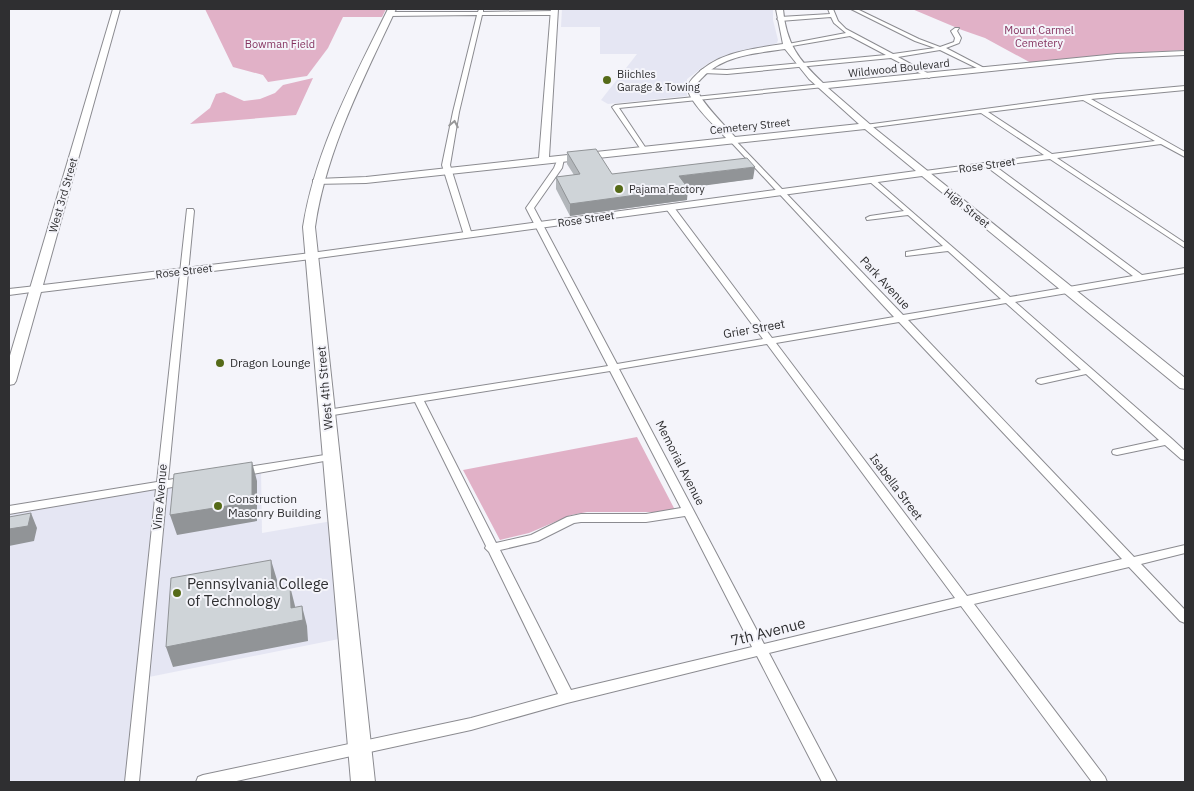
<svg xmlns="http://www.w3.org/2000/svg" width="1194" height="791" font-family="'IBM Plex Sans',sans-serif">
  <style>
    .built { fill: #e5e6f3 }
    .green { fill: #e1b1c7 }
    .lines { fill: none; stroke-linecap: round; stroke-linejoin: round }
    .street-casing { stroke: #8b8b90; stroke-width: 2 }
    .secondary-casing { stroke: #8b8b90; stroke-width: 2 }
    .primary-casing { stroke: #8b8b90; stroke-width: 2 }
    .street { fill: #fff; fill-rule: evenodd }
    .secondary { fill: #fff; fill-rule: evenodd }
    .primary { fill: #fff; fill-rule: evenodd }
    .wall { fill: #b2b6ba }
    .shaded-wall { fill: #919497 }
    .building { fill: #cfd4d8; stroke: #919497 }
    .oneway { stroke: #979798 }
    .poi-dot { fill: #556a18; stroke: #f4f4fa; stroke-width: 2 }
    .labels { text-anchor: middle; stroke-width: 4; stroke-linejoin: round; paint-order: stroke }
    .far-park-label { font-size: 11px; fill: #863460; stroke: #f4f4fa }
    .far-street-label { font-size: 11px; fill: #2f2f31; stroke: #f4f4fa }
    .far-poi-label { font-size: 11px; fill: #2f2f31; stroke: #f4f4fa; text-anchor: start }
    .street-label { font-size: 12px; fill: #2f2f31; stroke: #f4f4fa }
    .poi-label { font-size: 12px; fill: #2f2f31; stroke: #f4f4fa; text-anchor: start }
    .near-poi-label { font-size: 15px; fill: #2f2f31; stroke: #f4f4fa; text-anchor: start }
    .near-street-label { font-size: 15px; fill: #2f2f31; stroke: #f4f4fa }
  </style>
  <rect width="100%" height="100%" fill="#f4f4fa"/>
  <!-- built -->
  <path class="built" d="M562 9H773V20L778 40 777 43 769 46 726 55 710 62 687 79V96L608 104 601 100 637 54H600V27H561Z
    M261 468 262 533 338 520 349 637 144 678 132 782H9V510Z"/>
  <!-- green -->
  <path class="green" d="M205 9H386L382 17H343L328 48 307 76 268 82 263 75 233 67Z
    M912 9H1185V50L1117 54 1033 64 985 38 962 30Z
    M313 78 296 115 190 124 210 108 216 94 224 92 244 101 260 99 275 93 283 85Z
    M637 437 675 510 658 512H587L571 515 529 533 500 540 463 470Z"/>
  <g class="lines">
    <defs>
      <path id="street" d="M479 9H483V12L554 11 557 13 554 15H482L459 112 450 165 472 235 468 237 464 235 442 165 453 112 477 15 389 16 386 14 389 12H478Z
        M828 9H833L838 21 846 29 893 54 935 48 915 41 851 9H857L919 39 940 47 954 42 955 38 951 31 955 28H959L957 31 961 38 959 43 946 48 988 70 983 71 940 50 898 57 931 75 932 76 929 78 891 58 727 74 703 73 700 71 703 69 727 70 886 55 850 36 786 47 785 46 788 44 846 33 834 23 831 17 780 21 777 19 780 17 830 14Z
        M822 84 825 86 824 87 619 108 647 150 644 152 642 151 612 107 615 105Z
        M1185 86V90L1091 99 1185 152V157L1161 144 1057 158 1185 243V248L1050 159 995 166 1142 275 1185 268V273L1015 302 1172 439 1185 451V460L1181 459 1165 445 1117 455 1113 454 1112 452 1113 450 1159 440 1086 374 1041 384 1038 383 1036 381 1038 379 1081 370 1006 303 908 320 1134 557 1185 545V553L1141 564 1185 610V623L1180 621 1129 567 974 604 1105 777 1107 782H1092L961 606 769 653 837 782H822L757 656 567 703 471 730 232 782H196L198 777 203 775 471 718 558 694 489 552 485 548 486 546 415 402 327 416 322 413 327 410 608 366 526 208 554 168 558 158 564 159 562 168 534 208 617 364 763 339 667 210 666 208 670 206H673L772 338 894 317 730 141V139H734L903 315 1001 299 948 251 906 256V252L943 246 908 215 867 220 866 218 870 216 904 211 870 182 869 180 873 178 1010 297 1133 276 987 167 922 175 921 173 925 171 1044 155 981 113 867 128 864 126 865 125 1097 94ZM1083 100 1155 141 1052 154 988 112ZM899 322 1122 559 967 596 776 343ZM767 344 955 598 764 644 619 369ZM610 371 681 508 646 514H581L567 517 531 535 496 543 424 401ZM685 516 752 647 571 690 500 550 538 541 574 523 581 522H646Z
        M187 209H193L194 211 168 480 185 477 189 478 191 481 189 484 167 488 139 782H125L156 489 9 514V506L157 482Z
        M36 286 40 289 39 291 9 295V289Z
        M331 454 336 457 335 459 242 476 237 472 242 468Z"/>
      <path id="secondary" d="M113 9H120L43 285 311 253 916 171 865 129 366 183 313 184V180L317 179 366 177 539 158 551 9H558L549 157 726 138C716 127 691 104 688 90 687 84 691 80 694 77 717 52 751 49 783 44L776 9H783C786 44 799 60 823 83L1117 54 1185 51V55L1117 58 828 88 873 127 1185 378V389L1180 388 922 176 311 259 41 292 16 381 14 384 9 385V359ZM785 49 809 79 859 124 735 137C727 128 699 100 697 89 695 84 700 80 703 77 723 55 758 53 785 49Z"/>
      <path id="primary" d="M388 9H396C364 78 326 150 315 227L375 782H351L303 227C315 150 354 78 388 9Z"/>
    </defs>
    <!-- street casing -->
    <use href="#street" class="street-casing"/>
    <!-- secondary casing -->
    <use href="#secondary" class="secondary-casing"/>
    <!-- primary casing -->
    <use href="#primary" class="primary-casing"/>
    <!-- street -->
    <use href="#street" class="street"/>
    <!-- secondary -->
    <use href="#secondary" class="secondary"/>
    <!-- primary -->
    <use href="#primary" class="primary"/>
  </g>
  <!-- wall -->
  <path class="wall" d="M567 152 612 174 753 179 687 187V200L570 216 556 189V177L574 175 567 164Z"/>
  <!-- shaded-wall -->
  <path class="shaded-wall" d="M755 167 753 179 679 189V176Z
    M688 188 687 200 570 216V204Z
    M252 462 257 481V521L177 535 170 515Z
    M31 513 37 528 34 541 9 546V529Z
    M271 560 277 580 278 610 272 589Z
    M290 586 295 606 296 622 302 606 307 626 308 641 173 667 166 647 291 608Z"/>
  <!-- building -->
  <path class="building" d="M596 149 612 174 747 158 755 167 679 176 688 188 570 204 556 177 580 174 567 152Z
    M252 462V502L170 515 174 474Z
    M31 513 28 526 9 529V517Z
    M271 560 272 589 290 586 291 608 302 606 303 620 166 647 171 578Z"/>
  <!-- one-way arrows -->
  <defs><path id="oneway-chevron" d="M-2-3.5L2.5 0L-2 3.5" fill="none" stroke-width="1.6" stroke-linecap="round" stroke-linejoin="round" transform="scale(1.25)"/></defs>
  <use class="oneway" href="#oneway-chevron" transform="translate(454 124) rotate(-79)"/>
  <!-- markers -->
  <g class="poi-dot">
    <circle cx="607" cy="80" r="5"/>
    <circle cx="619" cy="189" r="5"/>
    <circle cx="220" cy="363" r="5"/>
    <circle cx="218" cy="506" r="5"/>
    <circle cx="177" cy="593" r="5"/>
  </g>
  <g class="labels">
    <!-- far-park labels -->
    <g class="far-park-label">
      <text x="1039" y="34">Mount Carmel<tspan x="1039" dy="13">Cemetery</tspan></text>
      <text x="280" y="48">Bowman Field</text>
    </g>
    <!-- far-street labels -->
    <g class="far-street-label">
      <text transform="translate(899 68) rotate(-6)" y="4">Wildwood Boulevard</text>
      <text transform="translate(750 126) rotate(-6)" y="4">Cemetery Street</text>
      <text transform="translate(987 165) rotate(-8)" y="4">Rose Street</text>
      <text transform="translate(63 195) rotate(-74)" y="4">West 3rd Street</text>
      <text transform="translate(967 208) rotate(39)" y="4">High Street</text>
      <text transform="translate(586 219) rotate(-8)" y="4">Rose Street</text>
      <text transform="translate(184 271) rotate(-7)" y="4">Rose Street</text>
    </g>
    <!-- far-poi labels -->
    <g class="far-poi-label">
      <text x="617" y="78">Biichles<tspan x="617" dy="13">Garage &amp; Towing</tspan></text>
      <text x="629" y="193">Pajama Factory</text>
    </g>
    <!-- street labels -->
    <g class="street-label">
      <text transform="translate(885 283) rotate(47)" y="4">Park Avenue</text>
      <text transform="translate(754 329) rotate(-10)" y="4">Grier Street</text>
      <text transform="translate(325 388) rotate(-95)" y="4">West 4th Street</text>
      <text transform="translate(680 463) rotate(63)" y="4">Memorial Avenue</text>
      <text transform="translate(896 487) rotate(53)" y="4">Isabella Street</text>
      <text transform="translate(160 497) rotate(-85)" y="4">Vine Avenue</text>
    </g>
    <!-- poi labels -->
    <g class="poi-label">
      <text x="230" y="367">Dragon Lounge</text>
      <text x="228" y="503">Construction<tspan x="228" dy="14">Masonry Building</tspan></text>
    </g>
    <!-- near-poi labels -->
    <g class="near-poi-label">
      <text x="187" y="589">Pennsylvania College<tspan x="187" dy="17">of Technology</tspan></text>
    </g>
    <!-- near-street labels -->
    <g class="near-street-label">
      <text transform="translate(768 632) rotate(-14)" y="5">7th Avenue</text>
    </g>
  </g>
  <!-- border -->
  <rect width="1194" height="791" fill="none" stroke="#2f2f31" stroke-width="20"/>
</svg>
